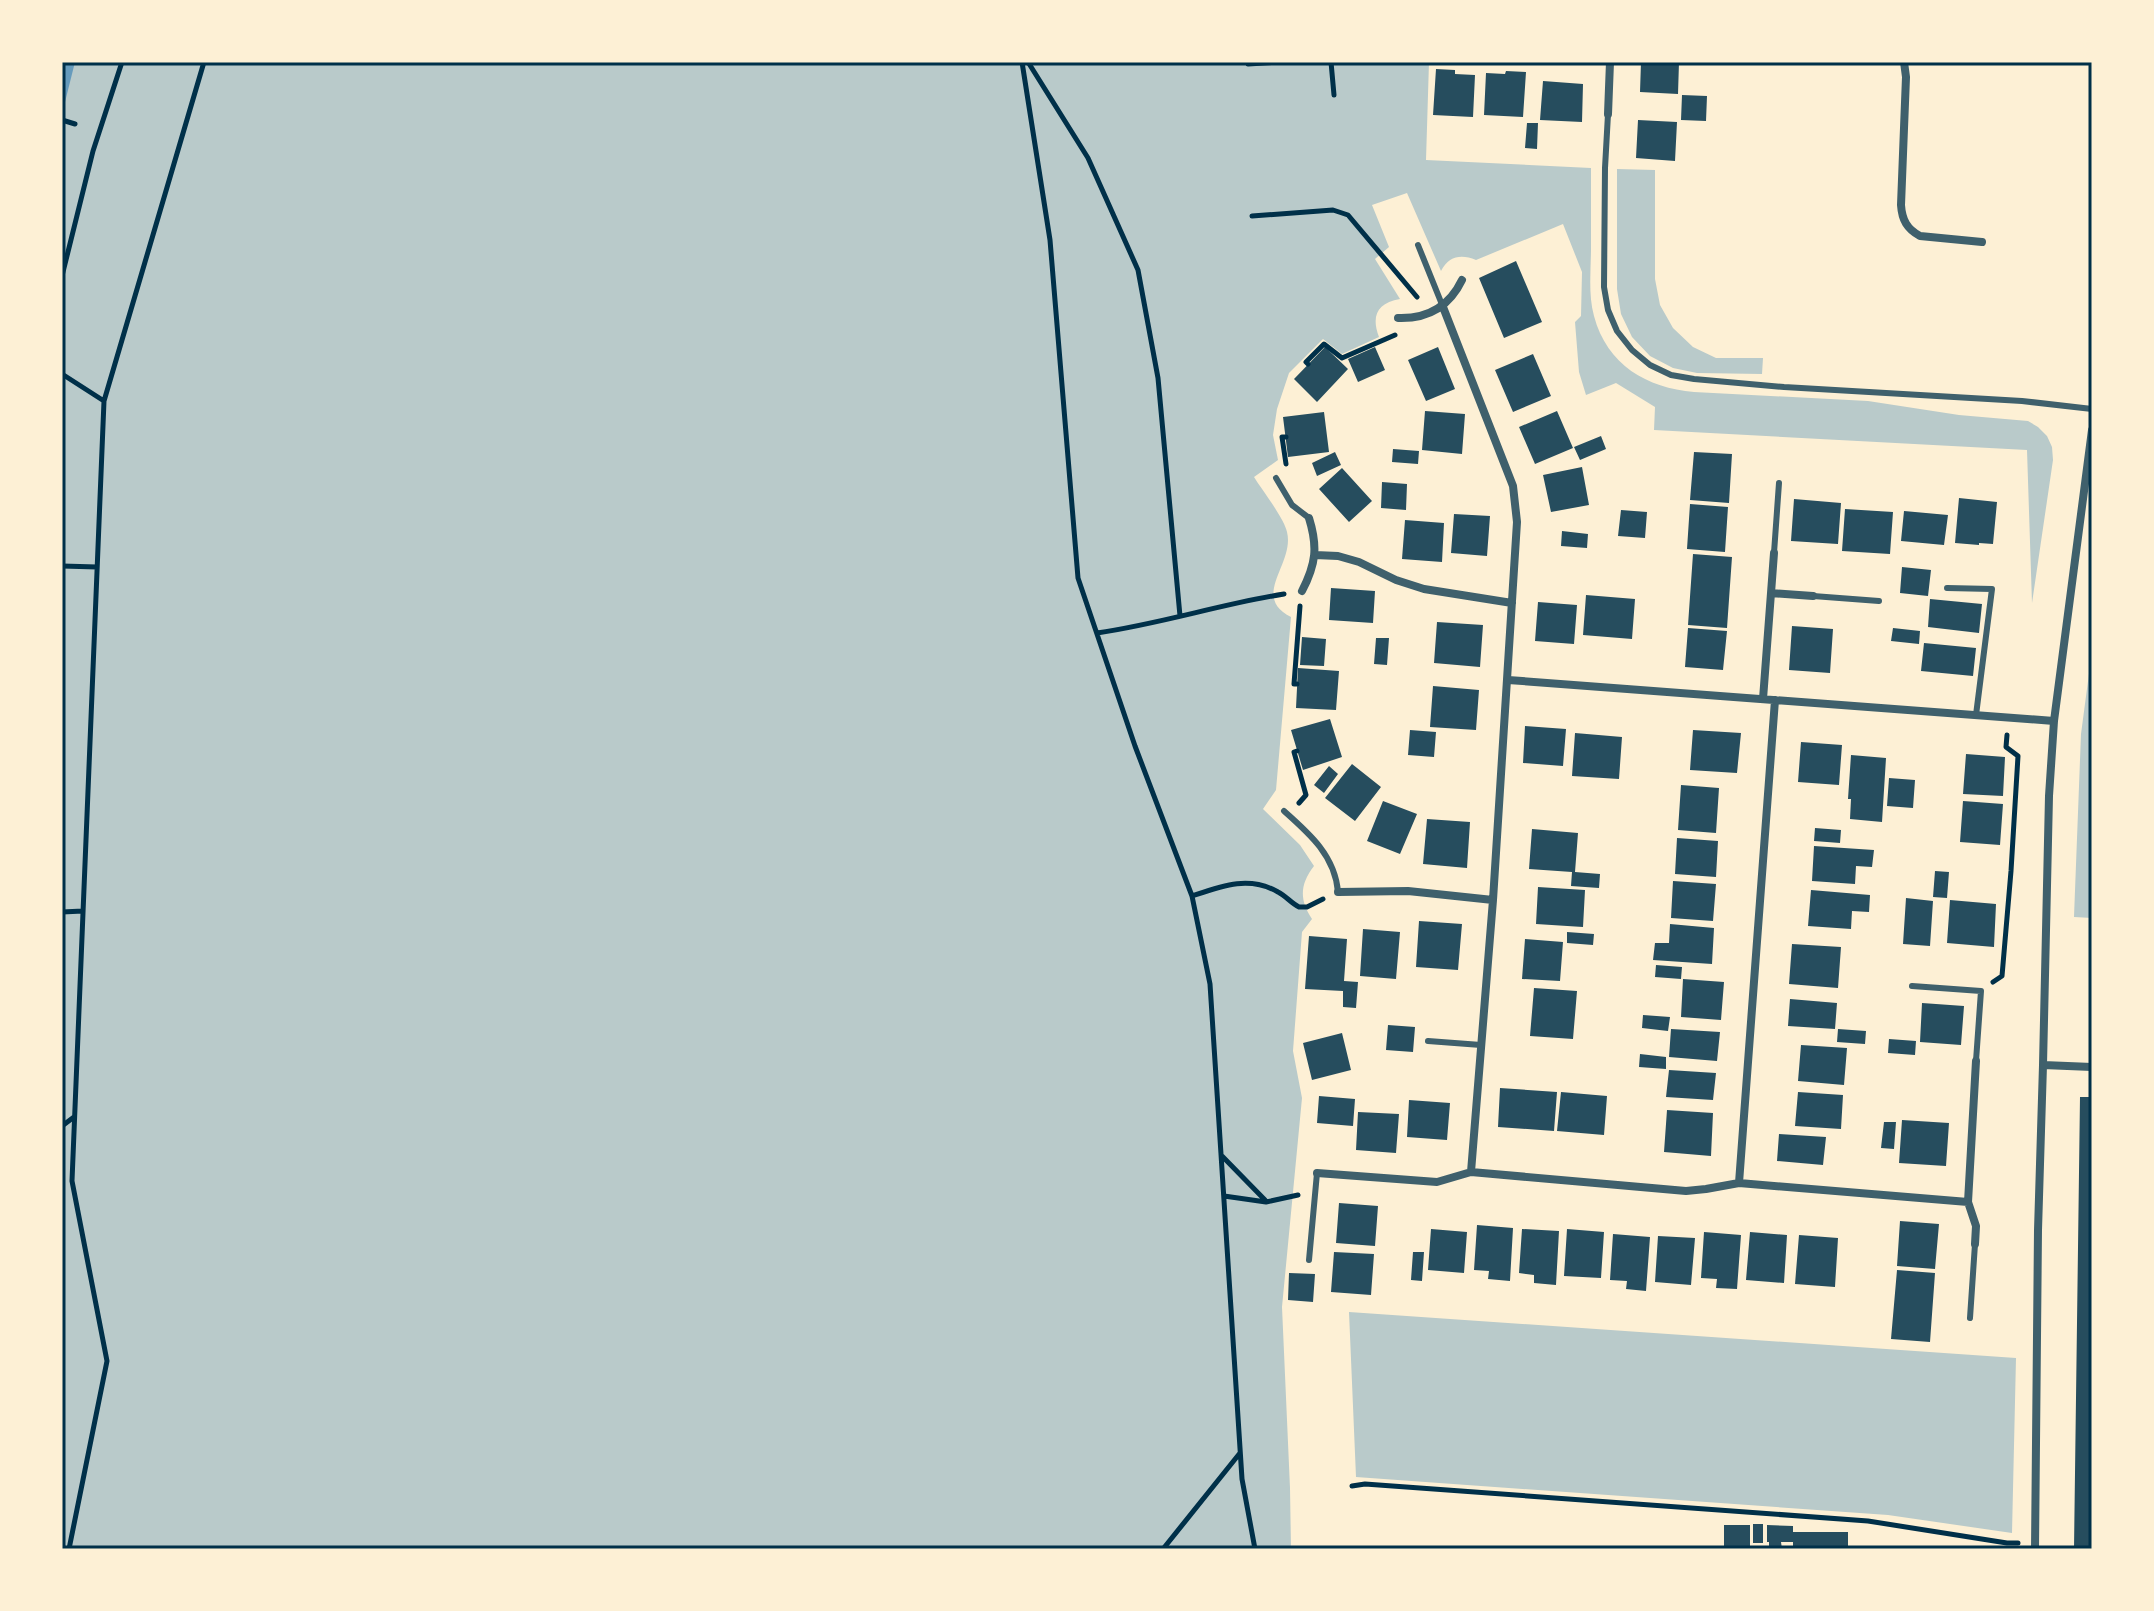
<svg xmlns="http://www.w3.org/2000/svg" width="2154" height="1611" font-family="'Archivo Narrow',sans-serif">
  <style>
    .green { fill: #b9caca }
    .water { fill: #669bbc }
    .building { fill: #264d5e }
    .lines { fill: none; stroke-linecap: round; stroke-linejoin: round }
    .path { stroke: #003049; stroke-width: 5 }
    .service { stroke: #3f606c; stroke-width: 6 }
    .minor { stroke: #3f606c; stroke-width: 8 }
    .neatline { fill: none; stroke: #003049; stroke-width: 3 }
  </style>
  <rect width="100%" height="100%" fill="#fdf0d5"/>
  <!-- green -->
  <path class="green" d="M62 62H1429L1426 160 1591 168C1591 194 1591 221 1591 248 1591 270 1588 294 1594 316 1607 365 1647 388 1694 392L1868 401 1959 415 2028 421 2038 427 2047 436 2052 447 2053 460 2032 603 2027 450 1654 430 1655 407 1616 383 1586 395 1579 372 1575 322 1581 316 1582 272 1563 224 1476 260C1461 254 1449 256 1441 271L1407 193 1372 205 1389 247 1375 259 1400 299C1377 303 1371 316 1379 337L1342 354 1323 339 1289 373 1277 409 1273 435 1278 460 1254 477C1262 490 1284 518 1287 532 1295 564 1250 596 1291 617L1276 790 1263 809 1300 845 1314 866C1300 884 1299 900 1312 919L1302 932 1293 1051 1302 1098 1282 1307 1290 1488 1291 1549H62Z
    M1617 169 1655 170V279L1660 305 1673 328 1693 347 1716 358H1763L1762 374 1697 373 1673 368 1650 356 1632 337 1621 314 1617 289Z
    M2092 651V918L2074 917 2081 734Z
    M1349 1312 2016 1358 2012 1533 1888 1515 1356 1477Z"/>
  <!-- water -->
  <path class="water" d="M62 62H75L62 114Z"/>
  <!-- building -->
  <path class="building" d="M1641 62H1679L1678 94 1640 92Z
    M1436 69 1455 70V74L1475 75 1473 117 1433 115Z
    M1506 71 1526 72 1523 117 1484 115 1486 73 1505 74Z
    M1543 81 1583 84 1582 122 1540 120Z
    M1682 95 1707 96 1706 121 1681 120Z
    M1638 120 1677 122 1675 161 1636 158Z
    M1527 123H1538L1537 149 1525 148Z
    M1516 261 1542 322 1504 338 1479 278Z
    M1325 347 1348 369 1317 402 1294 379Z
    M1375 347 1385 370 1358 382 1348 359Z
    M1438 347 1455 389 1426 401 1408 360Z
    M1533 354 1551 396 1513 412 1495 370Z
    M1425 411 1465 414 1462 454 1422 450Z
    M1557 411 1573 448 1535 464 1519 427Z
    M1324 412 1329 452 1288 457 1283 417Z
    M1601 436 1606 449 1580 460 1574 447Z
    M1393 449 1419 451 1418 464 1392 462Z
    M1335 452 1341 465 1317 476 1312 463Z
    M1694 452 1732 454 1729 503 1690 500Z
    M1582 467 1589 505 1551 512 1543 475Z
    M1342 468 1372 501 1349 522 1319 489Z
    M1382 482 1407 484 1406 510 1381 508Z
    M1959 498 1997 502 1993 544 1979 543V545L1955 543Z
    M1794 499 1841 503 1838 544 1791 541Z
    M1690 504 1728 507 1725 552 1687 549Z
    M1845 509 1893 512 1890 554 1842 551Z
    M1621 510 1647 512 1645 538 1618 536Z
    M1904 511 1948 515 1944 545 1901 541Z
    M1454 514 1490 516 1487 556 1451 553Z
    M1405 520 1444 523 1442 562 1402 559Z
    M1562 531 1588 534 1587 548 1561 546Z
    M1693 554 1732 557 1727 628 1688 625Z
    M1902 567 1931 570 1928 596 1900 593Z
    M1331 588 1375 591 1373 623 1329 620Z
    M1586 595 1635 599 1632 639 1583 635Z
    M1930 599 1982 604 1979 633 1928 627Z
    M1538 602 1577 605 1574 644 1535 641Z
    M1437 622 1483 625 1480 667 1434 663Z
    M1792 626 1833 629 1830 673 1789 670Z
    M1688 628 1727 631 1723 670 1685 667Z
    M1893 628 1920 631 1919 644 1891 641Z
    M1302 637 1326 639 1324 666 1300 665Z
    M1376 638H1389L1387 665 1374 664Z
    M1924 643 1976 648 1973 676 1921 671Z
    M1298 668 1339 671 1336 710 1296 708Z
    M1433 686 1479 690 1476 730 1430 727Z
    M1330 719 1342 757 1303 770 1291 730Z
    M1525 726 1566 729 1563 766 1523 763Z
    M1410 730 1436 732 1434 757 1408 755Z
    M1693 730 1741 733 1737 773 1690 770Z
    M1575 733 1622 737 1619 779 1572 776Z
    M1801 742 1842 745 1839 785 1798 782Z
    M1966 754 2005 757 2003 796 1963 794Z
    M1851 755 1886 758 1882 822 1850 819 1851 799H1848Z
    M1352 764 1381 787 1355 821 1325 798Z
    M1329 766 1338 774 1324 793 1314 785Z
    M1889 778 1915 780 1913 808 1887 806Z
    M1681 785 1719 788 1716 833 1678 830Z
    M1383 801 1417 814 1400 854 1367 841Z
    M1963 801 2003 804 2000 845 1960 842Z
    M1427 819 1470 822 1467 868 1423 864Z
    M1815 828 1841 830 1840 843 1814 841Z
    M1532 829 1578 833 1575 872 1600 874 1599 888 1571 886 1572 872 1529 869Z
    M1677 838 1718 841 1716 877 1675 874Z
    M1814 846 1874 850 1872 867 1856 866 1855 884 1812 881Z
    M1935 871 1949 872 1947 898 1933 897Z
    M1673 881 1716 884 1713 921 1671 918Z
    M1538 887 1585 890 1583 927 1536 924Z
    M1811 890 1870 895 1869 912 1852 911 1851 929 1808 926Z
    M1906 898 1933 901 1930 946 1903 944Z
    M1950 900 1996 904 1994 947 1947 943Z
    M1419 921 1462 924 1458 970 1416 967Z
    M1670 924 1714 928 1712 964 1653 960 1655 943H1669Z
    M1363 929 1400 932 1396 979 1360 976Z
    M1567 932 1594 934 1593 945 1567 943Z
    M1309 936 1347 939 1344 981 1358 982 1356 1008 1343 1007V991L1305 989Z
    M1525 939 1563 942 1560 981 1522 979Z
    M1792 944 1841 947 1838 988 1789 984Z
    M1656 965 1682 967 1681 979 1655 977Z
    M1683 979 1724 982 1721 1020 1681 1017Z
    M1534 988 1577 991 1573 1039 1530 1036Z
    M1790 999 1837 1003 1835 1029 1788 1026Z
    M1922 1003 1964 1006 1961 1045 1920 1042Z
    M1643 1015 1670 1017 1668 1031 1642 1028Z
    M1388 1025 1415 1027 1413 1052 1386 1050Z
    M1671 1029 1720 1032 1717 1061 1669 1057Z
    M1838 1029 1866 1031 1865 1044 1837 1042Z
    M1342 1033 1351 1070 1312 1080 1303 1043Z
    M1889 1039 1916 1041 1915 1055 1888 1053Z
    M1801 1045 1847 1048 1844 1085 1798 1081Z
    M1640 1054 1666 1057V1069L1639 1067Z
    M1669 1070 1716 1073 1713 1100 1666 1097Z
    M1500 1088 1557 1092 1554 1131 1498 1127Z
    M1561 1092 1607 1096 1604 1135 1557 1131Z
    M1798 1092 1843 1095 1841 1129 1795 1126Z
    M1319 1096 1355 1099 1353 1126 1317 1123Z
    M2080 1097H2092V1549H2074Z
    M1409 1100 1450 1103 1447 1140 1407 1137Z
    M1667 1110 1713 1113 1711 1156 1664 1152Z
    M1358 1112 1399 1114 1396 1153 1356 1150Z
    M1902 1120 1949 1123 1946 1166 1899 1163Z
    M1884 1122H1896L1894 1149 1881 1148Z
    M1779 1134 1826 1137 1823 1165 1777 1161Z
    M1339 1203 1378 1206 1375 1246 1336 1243Z
    M1900 1221 1939 1224 1935 1269 1897 1266Z
    M1477 1225 1513 1228 1510 1281 1488 1279 1489 1271 1474 1270Z
    M1431 1229 1467 1232 1464 1273 1428 1270Z
    M1522 1229 1559 1231 1556 1285 1534 1283V1275L1519 1273Z
    M1567 1229 1604 1232 1601 1278 1564 1276Z
    M1704 1232 1741 1235 1737 1289 1716 1288 1717 1279 1701 1278Z
    M1750 1232 1787 1235 1784 1283 1746 1280Z
    M1613 1234 1650 1237 1646 1291 1626 1289 1627 1281 1610 1280Z
    M1799 1235 1838 1238 1835 1287 1795 1284Z
    M1658 1236 1695 1238 1691 1285 1655 1282Z
    M1334 1252 1374 1254 1371 1295 1331 1292Z
    M1413 1252H1424L1422 1281 1411 1280Z
    M1897 1270 1935 1273 1930 1342 1891 1339Z
    M1289 1273 1315 1274 1313 1302 1288 1300Z
    M1753 1524H1763V1543H1753Z
    M1724 1525H1750V1549H1724Z
    M1767 1525 1793 1526V1532H1848V1549H1793V1542H1781L1782 1549H1769V1542H1767Z"/>
  <g class="lines">
    <!-- path -->
    <path class="path" d="M1022 62 1050 240 1078 578 1135 746 1192 896 1210 984 1242 1479 1255 1549
      M1028 62 1088 158 1138 270 1158 378 1180 616
      M1331 62 1334 95
      M1248 64 1279 62
      M62 120 75 124
      M1252 216 1333 210 1348 215 1417 297
      M62 276 93 151 122 62
      M1308 364 1306 362 1324 344 1342 358 1395 335
      M62 374 104 401
      M1286 437H1282L1286 464
      M62 566 97 567
      M1097 633C1160 624 1221 604 1284 594
      M1297 684H1294L1300 606
      M1297 751 1294 752 1306 795 1299 803
      M1192 896C1221 886 1249 875 1278 892 1286 896 1291 903 1299 907H1307L1323 899
      M62 912 83 911
      M1993 982 2002 976 2011 871 2018 756 2006 747 2007 735
      M62 1126 74 1117
      M1222 1156 1265 1200
      M1224 1196 1266 1202 1298 1195
      M1352 1486 1365 1484 1868 1521 2007 1543H2018
      M62 1545 64 1549
      M69 1549 107 1361 72 1181 104 401 204 62
      M1163 1549 1240 1453"/>
    <!-- service -->
    <path class="service" d="M1608 114 1605 168 1604 287 1608 310 1617 331 1632 350 1650 365 1671 375 1694 379 1784 387 2022 401 2092 409
      M1418 245 1443 307
      M1276 478 1292 505 1309 518
      M1774 553 1779 483
      M1947 588 1992 589 1976 715
      M1813 596 1879 601
      M1284 811C1310 834 1335 856 1338 892
      M1912 986 1981 991 1976 1061
      M1428 1041 1481 1045
      M1309 1260 1317 1173
      M1970 1318 1975 1244"/>
    <!-- minor -->
    <path class="minor" d="M1904 62 1906 77 1901 205C1902 220 1907 229 1920 236L1982 242
      M1608 114 1610 62
      M1443 307 1513 486 1517 522 1493 900 1471 1172
      M1398 318C1427 319 1449 307 1462 280
      M1315 555 1338 556 1359 562 1396 580 1424 589 1512 603
      M1302 591C1316 564 1318 547 1309 518
      M1771 593 1774 553
      M1508 680 2054 721
      M1763 699 1771 593 1813 596
      M1338 892 1408 891 1493 900
      M2043 1065 2092 1067
      M1317 1173 1437 1182 1471 1172 1686 1191 1706 1189 1739 1183 1968 1202 1976 1226 1975 1244
      M1739 1183 1775 700
      M1968 1202 1976 1061
      M2035 1549 2038 1230 2043 1065 2049 796 2054 721 2092 430"/>
  </g>
  <!-- border -->
  <rect width="2154" height="1611" fill="none" stroke="#fdf0d5" stroke-width="128"/>
  <rect x="64" y="64" width="2026" height="1483" class="neatline"/>
</svg>
